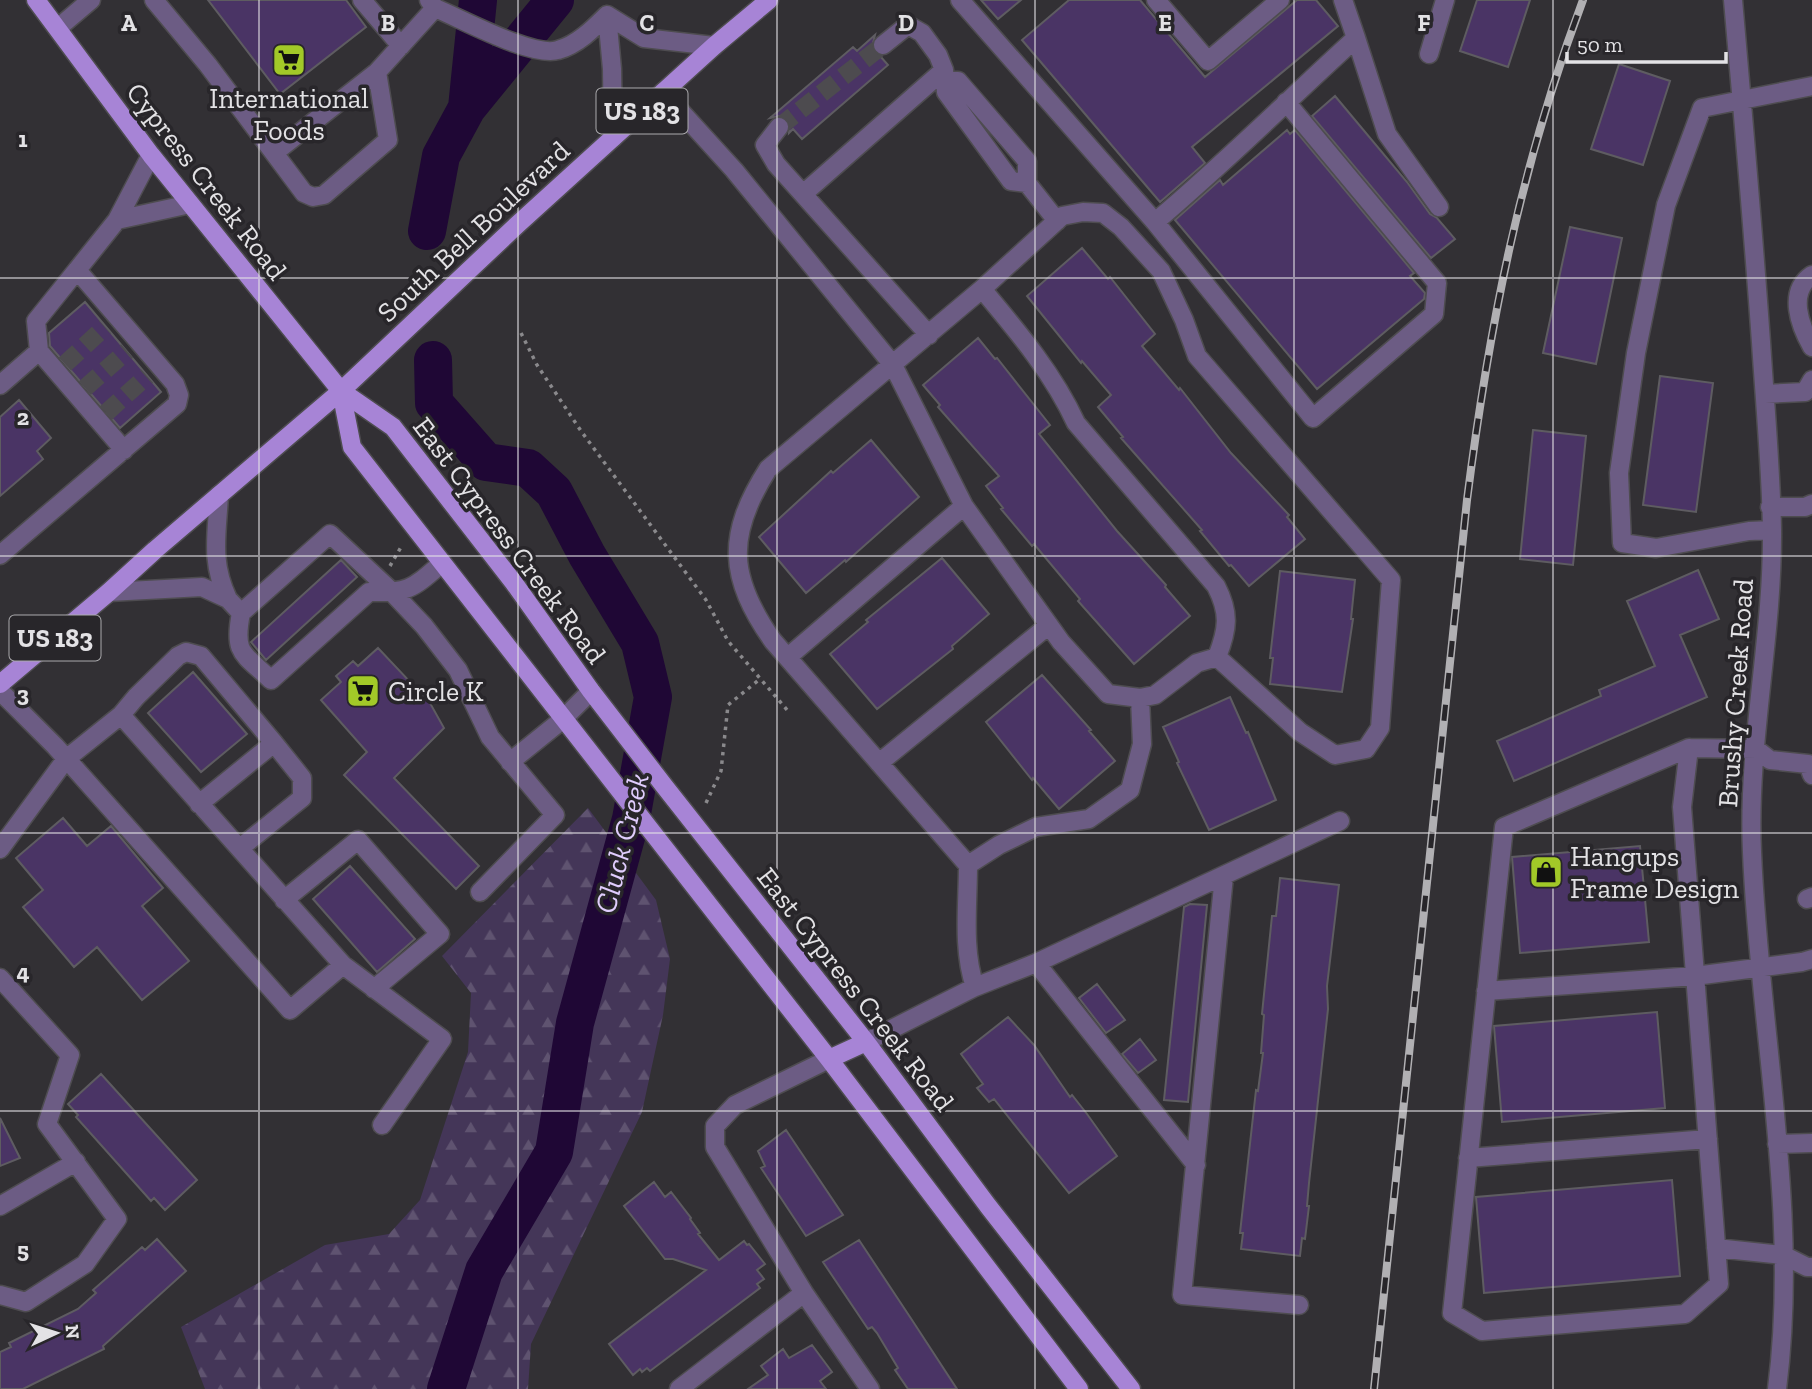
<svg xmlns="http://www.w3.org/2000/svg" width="1812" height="1389" font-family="'Zilla Slab',serif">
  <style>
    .forest { fill: url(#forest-firs) }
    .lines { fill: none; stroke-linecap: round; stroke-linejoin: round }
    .river { stroke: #1f0735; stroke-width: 38 }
    .building { fill: #4a3465; stroke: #5e5c61; stroke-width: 2 }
    .minor-tunnel { stroke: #4d4b4f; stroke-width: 18; stroke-dasharray: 18 9; stroke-linecap: butt }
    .minor-casing { stroke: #4e4c50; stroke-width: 21 }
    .major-casing { stroke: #4e4c50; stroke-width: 21 }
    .path { stroke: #8a898c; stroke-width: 3.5; stroke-dasharray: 3.5 5; stroke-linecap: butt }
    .minor { stroke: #6c5c84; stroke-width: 18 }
    .major { stroke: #a784d6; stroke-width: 18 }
    .rail-casing { stroke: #b1b0b3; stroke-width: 8 }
    .rail { stroke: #28262a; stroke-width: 5; stroke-dasharray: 16; stroke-linecap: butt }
    .grid { fill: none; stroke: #e3e2e5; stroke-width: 2; stroke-opacity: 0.55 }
    .labels { text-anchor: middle; stroke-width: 7; stroke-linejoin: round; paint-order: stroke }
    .shield { fill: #28262a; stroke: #abaaad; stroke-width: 2 }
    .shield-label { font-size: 26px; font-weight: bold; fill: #e3e2e5 }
    .poi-label { font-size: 28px; fill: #e3e2e5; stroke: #28262a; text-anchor: start }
    .street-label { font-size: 28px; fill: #e3e2e5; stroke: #28262a }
    .water-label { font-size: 30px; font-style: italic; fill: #e0cdfd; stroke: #28262a }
    .grid-label { font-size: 23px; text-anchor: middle; font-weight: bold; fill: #e3e2e5; stroke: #28262a; stroke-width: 7; stroke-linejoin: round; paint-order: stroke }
  </style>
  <defs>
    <pattern id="forest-firs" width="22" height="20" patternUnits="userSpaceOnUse" patternTransform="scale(1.75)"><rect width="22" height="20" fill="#443658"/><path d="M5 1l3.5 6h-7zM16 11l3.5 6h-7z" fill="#5f5370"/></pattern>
  </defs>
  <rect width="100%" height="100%" fill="#323034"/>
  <!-- forest -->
  <path class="forest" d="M588 808 656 900 670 959 663 1015 642 1112 531 1344 528 1389H205L181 1327 325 1245 389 1234 420 1200 468 1052 471 993 442 956Z"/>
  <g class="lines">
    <!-- river -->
    <path class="river" d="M467 108 478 0
      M427 231 441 156 467 108 555 0
      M433 360 434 403 486 462 528 468 554 492 587 555 640 643 653 697 631 819 575 1023 554 1152 484 1271 446 1389"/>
  </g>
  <!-- building -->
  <path class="building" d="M208 0H346L366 27 280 94Z
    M981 0H1021L998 19Z
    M1069 0H1140L1205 77 1297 0H1316L1338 26 1192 147 1205 163 1160 202 1022 40Z
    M1477 0H1530L1508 67 1460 51Z
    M875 35 872 47 888 65 802 139 793 129 789 133 790 123 785 118 780 116 770 118 853 47 857 51Z
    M1619 64 1670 81 1643 165 1591 149Z
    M1335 96 1407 182 1430 214 1437 218 1455 239 1431 258 1312 116Z
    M1287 130 1290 134 1295 130 1414 273 1410 276 1425 293 1424 299 1317 389 1175 220 1220 180 1223 185Z
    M1570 227 1622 238 1596 364 1543 353Z
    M1082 248 1108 279 1110 277 1155 334 1142 346 1179 390 1180 388 1231 453 1289 515 1287 517 1305 539 1249 586 1231 565 1229 566 1200 531 1202 530 1121 438 1123 437 1098 407 1111 395 1082 361 1081 363 1027 296Z
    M85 302 161 392 120 428 50 346 49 333Z
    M978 338 995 359 997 358 1050 425 1039 434 1117 531 1166 585 1165 587 1190 616 1134 664 1078 601 1080 599 1034 544 1032 546 1001 509 1003 508 986 486 999 476 938 407 940 405 923 385Z
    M1660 376 1713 383 1696 512 1643 505Z
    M19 400 51 438 37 451 43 459 0 496V417Z
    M1533 430 1586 436 1573 565 1520 559Z
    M871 440 919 497 846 562 845 560 806 593 759 537 831 471 833 473Z
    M942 558 989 614 952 646 953 649 877 709 830 654 868 622 866 620Z
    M341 560 357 577 266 660 251 642Z
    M1698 570 1719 619 1680 635 1707 697 1514 781 1497 741 1601 696 1599 690 1655 666 1627 601Z
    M1280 571 1355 580 1351 619H1353L1342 692 1270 684 1273 658H1270Z
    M378 648 430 703 444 728 394 778 479 866 456 889 344 775 367 752 321 700 341 682 336 676 353 661 358 666Z
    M193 672 247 734 201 772 148 713Z
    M1042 675 1091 730 1089 731 1115 761 1059 809 1033 778 1032 780 986 722Z
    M1230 697 1246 733 1248 732 1276 800 1209 830 1177 763 1179 762 1163 727Z
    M63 818 87 846 111 826 163 888 142 906 189 961 142 1000 97 947 74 967 23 907 43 890 16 858Z
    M1640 846 1649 942 1520 953 1512 857Z
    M350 866 415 939 377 972 313 899Z
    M1280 878 1339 885 1327 986 1328 1009 1309 1183 1307 1206H1309L1305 1239 1302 1238 1300 1256 1241 1249 1243 1233H1240L1256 1090 1258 1091 1263 1053H1261L1264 1015 1262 1014 1272 916H1276Z
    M1190 904 1207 905 1188 1102 1164 1100 1184 907Z
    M1097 984 1125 1020 1106 1033 1079 998Z
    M1657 1012 1665 1108 1502 1122 1494 1026Z
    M1008 1017 1034 1045 1070 1097 1072 1095 1087 1114 1117 1156 1069 1193 994 1099 989 1102 977 1088 983 1084 961 1054Z
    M1140 1039 1156 1060 1138 1073 1122 1054Z
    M101 1074 197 1180 165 1210 154 1198 151 1201 76 1117 78 1115 68 1104Z
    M0 1118 20 1158 0 1166Z
    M786 1130 843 1215 806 1236 761 1168 765 1166 758 1151Z
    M1672 1180 1680 1276 1484 1293 1476 1197Z
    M654 1182 665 1197 671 1192 691 1218 690 1219 700 1233 698 1234 719 1260 744 1241 747 1245 749 1244 765 1264 757 1270 764 1279 757 1284 760 1288 650 1371 647 1368 642 1372 640 1369 633 1375 609 1344 706 1270 673 1259H665L624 1206Z
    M157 1239 186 1271 103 1346 104 1349 23 1389H0V1352L11 1347 9 1343 78 1309 96 1293 93 1290 142 1247 145 1250Z
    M859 1240 912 1320 957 1389H908L895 1370 898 1368 877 1333 872 1327 868 1329 823 1262Z
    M812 1345 832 1372 820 1381 826 1389H748L768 1375 761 1366 783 1349 789 1358Z"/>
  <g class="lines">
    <!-- minor-tunnel -->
    <path class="minor-tunnel" d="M779 127 883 45
      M65 364 105 327
      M85 388 127 351
      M106 413 147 376"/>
    <defs>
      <path id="minor" d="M154 0 208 65 304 193 313 197 324 195 388 140 377 72 274 153
        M362 0 401 46
        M429 0 435 8C462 19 533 58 558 50 577 45 593 29 607 15
        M960 0 1155 222
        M1156 0 1208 61 1280 0
        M1733 0C1743 114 1753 228 1761 342 1765 404 1771 468 1772 530 1773 638 1747 744 1752 852 1759 1030 1800 1211 1777 1389
        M58 28 91 0
        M1356 38 1387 134 1439 207
        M883 45 908 25 922 33 938 55 944 70 946 92 1011 181 1027 183
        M1429 54 1445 0
        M377 72 435 8
        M946 81H958L1027 161V183L1057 221
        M663 92 734 170 893 365 964 506 1061 642 1108 694 1140 698 1155 695 1197 663 1217 657C1228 629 1230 613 1216 586L1076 423C1053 373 1018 332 982 289
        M1286 102 1437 283 1434 314 1313 418 1155 222C1225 163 1289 99 1356 38L1343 0
        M779 127 765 145 776 164 929 335
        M613 138 612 69 607 15 644 38 714 46
        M803 194 944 70
        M117 220 190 204
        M1812 275C1787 292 1800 326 1812 347
        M39 351 36 321 77 270
        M0 385 39 351 124 450
        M1765 394 1805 392 1812 380
        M1770 507H1805L1812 504
        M1772 530 1749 531 1656 548 1622 543 1619 473 1636 353 1666 205 1702 108 1812 86
        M0 555 177 404 179 395 175 384 77 270 117 220 151 155
        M109 592 202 587 228 599C210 561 217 535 219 495
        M228 599 241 613C233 654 243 653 271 680L369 592C409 593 412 589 442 563
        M241 613 330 534 389 589 424 626 458 670 490 737 555 815 480 892
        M788 657 964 506
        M0 691 55 746 290 1010 343 965
        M1140 698 1142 744 1130 790 1089 819 1036 827 999 845 968 865 773 641C728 577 726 535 768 469L982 289 1062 216 1083 212 1103 213 1121 227 1161 271 1184 320 1197 356 1391 580 1380 728 1366 749 1335 755 1300 732 1217 657
        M121 715 343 965 442 1039 382 1125
        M1689 748 1682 807 1719 1284 1685 1314 1482 1331 1452 1313 1504 827 1689 748 1756 749 1770 760 1808 764 1812 775
        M510 762 562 720 591 691
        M879 763 1049 625
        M199 804 274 743 302 778V798L240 848
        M0 849 66 759 121 715 136 697 178 656 186 652 201 656 274 743
        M968 865C968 905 962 949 975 987
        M1224 876 1182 1295 1299 1305
        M1807 899 1812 897
        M284 900 358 840 440 934 374 989
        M1036 963 1196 1165
        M0 978 70 1055 47 1124 117 1219 85 1264 26 1302 0 1295
        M1486 991 1695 976 1802 962 1812 959
        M866 1042 975 987 1036 963 1340 821
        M829 1059 735 1105 715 1126V1147L804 1293 870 1389
        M1777 1144 1812 1143
        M1468 1158 1708 1139
        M0 1206 76 1162
        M1716 1248 1783 1255 1807 1267H1812
        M679 1389 804 1293"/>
      <path id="major" d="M36 0 151 155 341 391 393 427 514 583 591 691 665 787 866 1042 988 1206 1131 1389
        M341 391 352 447 829 1059 1079 1389
        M0 684 109 592 155 550 341 391 518 224 714 46 769 0
        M829 1059 866 1042"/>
    </defs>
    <!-- minor casing -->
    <use href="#minor" class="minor-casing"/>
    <!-- major casing -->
    <use href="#major" class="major-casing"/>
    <!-- path -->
    <path class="path" d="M521 333 537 365 581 431 706 600 728 641 788 711
      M390 566 401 547
      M706 803 721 771 728 705 760 679"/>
    <!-- minor -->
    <use href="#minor" class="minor"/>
    <!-- major -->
    <use href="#major" class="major"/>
    <defs>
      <path id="rail" d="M1374 1389 1467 500C1489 326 1521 164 1583 0"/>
    </defs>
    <!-- rail casing -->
    <use href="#rail" class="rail-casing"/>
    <!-- rail -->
    <use href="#rail" class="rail"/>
  </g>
  <!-- grid -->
  <path class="grid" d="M259 0V1389M518 0V1389M777 0V1389M1035 0V1389M1294 0V1389M1553 0V1389M0 278H1812M0 556H1812M0 833H1812M0 1111H1812"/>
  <!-- icons -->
  <defs>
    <symbol id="supermarket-square" viewBox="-11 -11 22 22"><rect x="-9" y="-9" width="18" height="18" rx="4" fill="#a2c928" stroke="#28262a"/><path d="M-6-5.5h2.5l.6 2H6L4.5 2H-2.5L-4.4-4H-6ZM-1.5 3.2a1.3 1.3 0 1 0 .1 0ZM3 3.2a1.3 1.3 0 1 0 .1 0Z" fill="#111"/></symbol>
    <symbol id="shop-square" viewBox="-11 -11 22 22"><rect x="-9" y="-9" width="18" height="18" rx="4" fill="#a2c928" stroke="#28262a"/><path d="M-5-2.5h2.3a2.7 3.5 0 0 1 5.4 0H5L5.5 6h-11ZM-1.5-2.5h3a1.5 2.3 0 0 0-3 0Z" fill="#111"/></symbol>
  </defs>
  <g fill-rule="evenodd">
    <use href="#supermarket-square" x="270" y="41" width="38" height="38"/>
    <use href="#supermarket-square" x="344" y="672" width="38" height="38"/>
    <use href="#shop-square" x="1527" y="853" width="38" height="38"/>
  </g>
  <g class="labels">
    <!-- shield labels -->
    <g class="shield">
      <rect x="596.5" y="88.5" width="91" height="45" rx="5"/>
      <rect x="9.5" y="615.5" width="91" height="45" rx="5"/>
    </g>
    <g class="shield-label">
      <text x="642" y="120">US 183</text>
      <text x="55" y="647">US 183</text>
    </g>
    <!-- poi labels -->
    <g class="poi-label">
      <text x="289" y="108" text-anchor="middle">International<tspan x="289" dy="32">Foods</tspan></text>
      <text x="388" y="701">Circle K</text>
      <text x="1570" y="866">Hangups<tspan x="1570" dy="32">Frame Design</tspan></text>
    </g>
    <!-- street labels -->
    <g class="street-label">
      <text transform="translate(207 181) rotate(52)" y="10">Cypress Creek Road</text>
      <text transform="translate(473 231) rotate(-43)" y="10">South Bell Boulevard</text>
      <text transform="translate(510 540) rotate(53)" y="10">East Cypress Creek Road</text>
      <text transform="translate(1735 693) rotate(-86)" y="10">Brushy Creek Road</text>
      <text transform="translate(856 989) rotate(52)" y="10">East Cypress Creek Road</text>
    </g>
    <!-- water labels -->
    <g class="water-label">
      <text transform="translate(622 843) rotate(-76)" y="10">Cluck Creek</text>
    </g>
  </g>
  <g class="grid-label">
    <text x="129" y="31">A</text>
    <text x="388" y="31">B</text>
    <text x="647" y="31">C</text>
    <text x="906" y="31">D</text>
    <text x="1165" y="31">E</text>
    <text x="1424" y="31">F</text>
    <text x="23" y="147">1</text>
    <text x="23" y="425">2</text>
    <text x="23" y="702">3</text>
    <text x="23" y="980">4</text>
    <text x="23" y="1258">5</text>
  </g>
  <!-- north arrow -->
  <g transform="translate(56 1333) rotate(86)" stroke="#28262a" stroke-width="5" paint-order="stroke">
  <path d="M0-5L12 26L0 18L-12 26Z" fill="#e3e2e5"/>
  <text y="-10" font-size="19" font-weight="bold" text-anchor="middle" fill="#e3e2e5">N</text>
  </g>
  <!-- scale -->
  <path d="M1567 52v10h159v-10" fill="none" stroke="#e3e2e5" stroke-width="3.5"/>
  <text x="1577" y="52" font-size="21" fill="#e3e2e5" stroke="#28262a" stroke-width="5" paint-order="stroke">50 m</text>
</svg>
